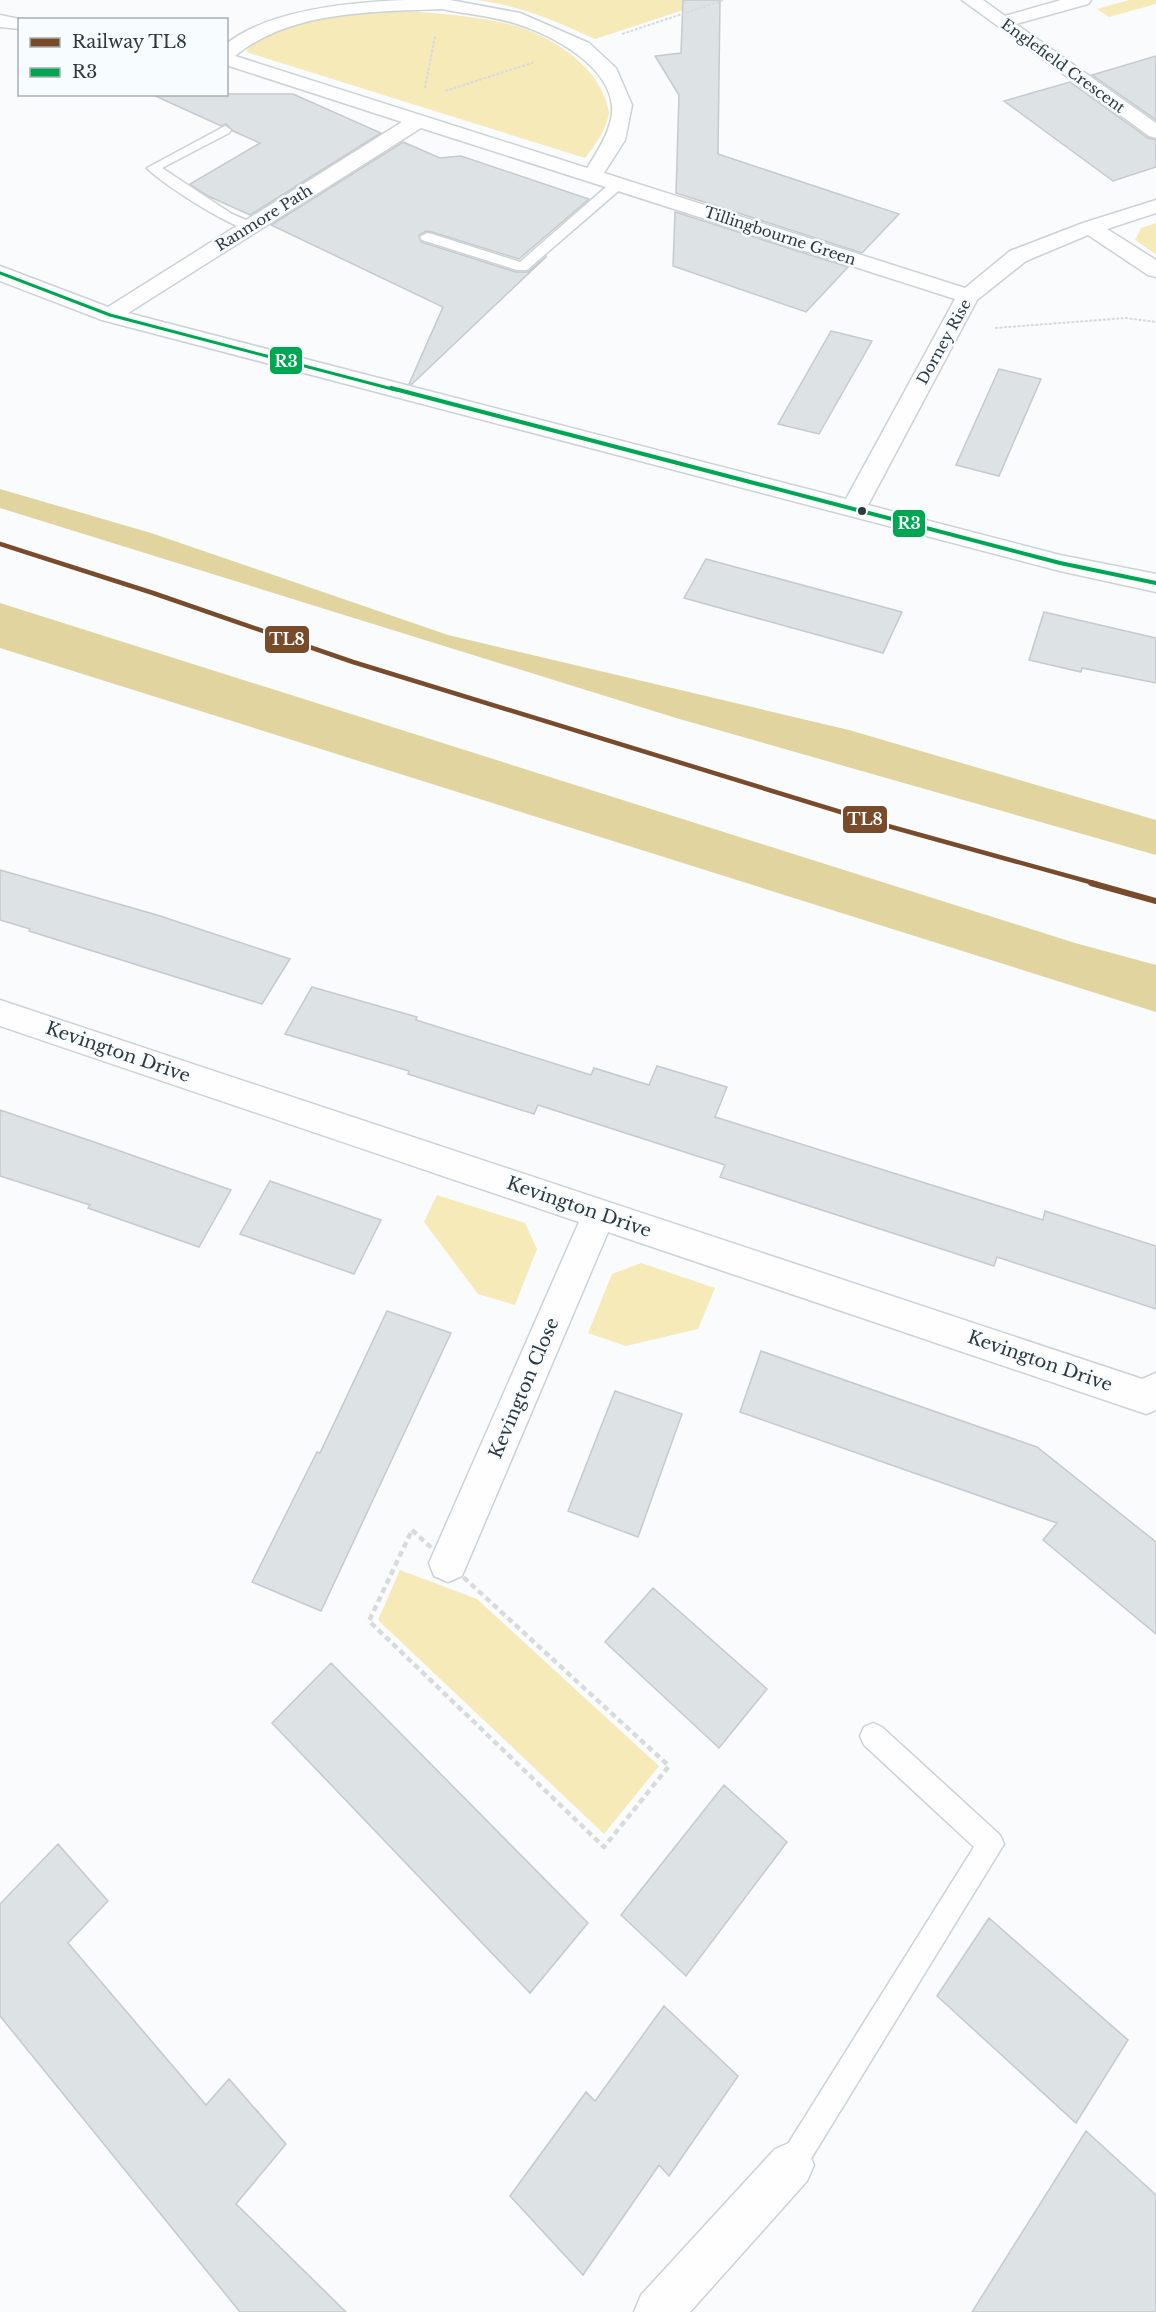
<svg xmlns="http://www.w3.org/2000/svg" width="1156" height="2312" font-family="'Libre Baskerville',serif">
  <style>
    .green { fill: #f6eab9 }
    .forest { fill: #e1d49f }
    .building { fill: #dde2e5; stroke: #c5cace; stroke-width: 1.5 }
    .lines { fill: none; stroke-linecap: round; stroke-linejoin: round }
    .service-casing { stroke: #ccd2d5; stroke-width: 3 }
    .minor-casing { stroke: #ccd2d5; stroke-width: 3 }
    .path-far1 { stroke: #d9dada; stroke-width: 2; stroke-dasharray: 3 1.5; stroke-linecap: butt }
    .path { stroke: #d9dada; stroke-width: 4.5; stroke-dasharray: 6 4; stroke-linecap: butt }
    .service { fill: #fefeff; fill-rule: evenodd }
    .minor { fill: #fefeff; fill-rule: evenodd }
    .bus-1-far1-casing { stroke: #f7fcff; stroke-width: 6 }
    .bus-1-casing { stroke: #f7fcff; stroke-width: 8 }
    .bus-1-far1 { stroke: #00a651; stroke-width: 3 }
    .bus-1 { stroke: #00a651; stroke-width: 4 }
    .rail-1-far1-casing { stroke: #f7fcff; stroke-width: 8 }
    .rail-1-casing { stroke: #f7fcff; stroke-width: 10 }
    .rail-1-far1 { stroke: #7a4b2a; stroke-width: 4.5 }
    .rail-1 { stroke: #7a4b2a; stroke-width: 6 }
    .bus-dot { fill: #2e383e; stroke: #f7fcff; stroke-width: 2 }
    .labels { text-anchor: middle; stroke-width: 5; stroke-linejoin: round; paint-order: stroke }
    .far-street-label { font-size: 15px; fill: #2e383e; stroke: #f7fcff }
    .street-label { font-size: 18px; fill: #2e383e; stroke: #f7fcff }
    .line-badge { stroke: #f7fcff; stroke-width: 2 }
    .badge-label { font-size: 16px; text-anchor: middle; font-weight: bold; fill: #fff }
  </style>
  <rect width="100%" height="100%" fill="#f9fbfd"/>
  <!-- green -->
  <path class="green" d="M476 0H714L595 39C554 20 522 6 476 0Z
    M1129 0H1156V4L1109 17 1097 9Z
    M407 11C442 14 478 16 513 25 550 36 593 62 606 101 607 105 609 110 609 114 605 132 595 145 585 158L246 52C268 19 369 13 407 11Z
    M1156 223V254L1135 240 1141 228Z
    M437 1195 525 1223 537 1249 515 1305 478 1294 424 1222Z
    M641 1263 715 1288 698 1329 626 1346 588 1333 612 1274Z
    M400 1570 477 1599 659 1766 604 1834 378 1620Z"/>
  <!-- forest -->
  <path class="forest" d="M0 489 151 533 448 635 849 730 1156 820V855L676 718 0 508Z
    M0 603 1075 943 1156 965V1012L0 648Z"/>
  <!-- building -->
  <path class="building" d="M683 0H720L718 154 899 214 862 253 676 193 679 95 655 56 681 53Z
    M1156 56V120L1092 75Z
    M1070 82 1148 138 1156 140V167L1113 181 1004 101Z
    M151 94H293L381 133 250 215 208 196 190 184 260 143 233 131 226 124 221 126Z
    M403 142 440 158 461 156 589 199 519 259 432 232 426 231 419 235 421 242 516 272H528L547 256 412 384H409L443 307 271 225Z
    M675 212 848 267 806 312 673 266Z
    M831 331 872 341 819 434 778 424Z
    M999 369 1041 379 999 476 956 465Z
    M706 559 902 612 883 653 684 598Z
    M1044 612 1156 638V683L1082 668 1081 672 1029 660Z
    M0 870 157 915 290 959 262 1004 29 931 30 929 0 920Z
    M312 987 417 1017 416 1020 591 1075 594 1068 649 1085 657 1066 727 1087 715 1117 1043 1220 1045 1211 1156 1246V1309L997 1257 994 1266 720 1177 725 1165 538 1105 534 1114 408 1074 409 1071 285 1034Z
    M0 1110 97 1143 231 1190 199 1247 88 1208 90 1205 0 1176Z
    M270 1181 381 1220 354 1274 240 1234Z
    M387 1311 451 1333 321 1611 252 1582 317 1452 320 1453Z
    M761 1351 1037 1447 1156 1542V1634L1043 1540 1057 1523 740 1412Z
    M615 1391 682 1414 638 1537 568 1511Z
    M653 1588 767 1689 719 1748 605 1642Z
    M331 1663 588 1923 530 1993 272 1723Z
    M724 1785 787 1842 686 1976 621 1915Z
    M58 1844 108 1901 68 1943 206 2105 229 2079 286 2144 236 2204 346 2312H240L0 2016V1904Z
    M989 1918 1128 2040 1076 2123 937 1996Z
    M664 2006 738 2076 669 2176 659 2165 583 2275 510 2196 586 2092 595 2101Z
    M1086 2131 1156 2195V2312H972Z"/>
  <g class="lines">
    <defs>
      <path id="service" d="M225 126 231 130 229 133 162 168 232 214 255 224 257 227 255 230C239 234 158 181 147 168Z
        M618 180 623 181 625 184 623 187 527 270H517L422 240 420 237 427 233 432 234 520 262 613 181Z
        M873 1723 882 1727 1000 1835 1004 1844 801 2175 791 2180 781 2175 776 2165 781 2155 974 1847 864 1745 860 1736 864 1727Z"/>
      <path id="minor" d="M407 0H450L520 13 589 43 616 68 632 105 625 140 604 173 965 288 1010 251 1083 223 1156 200V213L1107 229 1156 260V277L1148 275 1088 235 1026 261 977 300 868 505 1060 555 1156 574V592L1060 571 102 320 0 281V266L108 307 402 122 226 65V44C270 9 353 2 407 0ZM442 9C466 14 491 16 514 23 550 34 607 63 612 105 614 126 598 151 587 168L235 56C291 10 373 12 442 9ZM421 128 955 299 846 499 128 313Z
        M962 0H983L1005 16 1061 0H1091L1088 4 1016 24 1156 123V138L1149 136Z
        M0 15 24 20H20V29L0 27Z
        M0 1000 1142 1379 1156 1373V1410L1146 1414 608 1232 462 1576 448 1582 434 1576 429 1563 579 1222 0 1026Z
        M791 2142 807 2149 814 2165 807 2181 690 2312H634L641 2295 775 2149Z"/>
    </defs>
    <!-- service casing -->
    <use href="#service" class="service-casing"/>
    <!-- minor casing -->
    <use href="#minor" class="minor-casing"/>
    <!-- path-far1 -->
    <path class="path-far1" d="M622 34 724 0
      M425 88 435 36
      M445 91 535 62
      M995 328 1126 318 1156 322"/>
    <!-- path -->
    <path class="path" d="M412 1530 669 1766 604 1847 369 1621Z"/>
    <!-- service -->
    <use href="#service" class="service"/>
    <!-- minor -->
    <use href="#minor" class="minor"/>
    <defs>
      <path id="bus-1-far1" d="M0 273 110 315 396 390"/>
      <path id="bus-1" d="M391 388 1060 563 1156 583"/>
    </defs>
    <!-- bus-1-far1 casing -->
    <use href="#bus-1-far1" class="bus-1-far1-casing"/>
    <!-- bus-1 casing -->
    <use href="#bus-1" class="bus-1-casing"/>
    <!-- bus-1-far1 -->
    <use href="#bus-1-far1" class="bus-1-far1"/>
    <!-- bus-1 -->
    <use href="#bus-1" class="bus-1"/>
    <defs>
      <path id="rail-1-far1" d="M0 544 153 593 353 662 870 821 1097 884"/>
      <path id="rail-1" d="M1091 883 1156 901"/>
    </defs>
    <!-- rail-1-far1 casing -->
    <use href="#rail-1-far1" class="rail-1-far1-casing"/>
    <!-- rail-1 casing -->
    <use href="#rail-1" class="rail-1-casing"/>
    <!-- rail-1-far1 -->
    <use href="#rail-1-far1" class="rail-1-far1"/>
    <!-- rail-1 -->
    <use href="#rail-1" class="rail-1"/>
  </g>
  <!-- markers -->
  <circle class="bus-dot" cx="862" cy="511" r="5"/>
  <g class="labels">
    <!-- far-street labels -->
    <g class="far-street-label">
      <text transform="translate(1063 66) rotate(36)" y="5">Englefield Crescent</text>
      <text transform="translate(264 218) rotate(-32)" y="5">Ranmore Path</text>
      <text transform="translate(780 236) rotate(18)" y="5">Tillingbourne Green</text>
      <text transform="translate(944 342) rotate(-61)" y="5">Dorney Rise</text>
    </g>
    <!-- street labels -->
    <g class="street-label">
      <text transform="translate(118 1052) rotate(19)" y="6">Kevington Drive</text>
      <text transform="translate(579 1207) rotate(19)" y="6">Kevington Drive</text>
      <text transform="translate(1040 1361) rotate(19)" y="6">Kevington Drive</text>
      <text transform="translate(524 1388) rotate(-67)" y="6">Kevington Close</text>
    </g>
  </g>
  <g class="line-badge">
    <rect x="269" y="346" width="34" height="29" rx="6" fill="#00a651"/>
    <rect x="892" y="509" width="34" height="29" rx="6" fill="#00a651"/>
    <rect x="264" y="625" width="46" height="29" rx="6" fill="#7a4b2a"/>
    <rect x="842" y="805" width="46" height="29" rx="6" fill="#7a4b2a"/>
  </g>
  <g class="badge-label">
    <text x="286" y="367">R3</text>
    <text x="909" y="529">R3</text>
    <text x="287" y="645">TL8</text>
    <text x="865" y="825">TL8</text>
  </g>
  <!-- legend -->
  <rect x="18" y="18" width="210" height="78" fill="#f7fcff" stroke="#a7aeb2" stroke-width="1.5"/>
  <rect x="30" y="38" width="30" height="9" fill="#7a4b2a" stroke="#a7aeb2" stroke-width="1.5"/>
  <text x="72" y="48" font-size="18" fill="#2e383e">Railway TL8</text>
  <rect x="30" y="68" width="30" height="9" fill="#00a651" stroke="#a7aeb2" stroke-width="1.5"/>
  <text x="72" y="78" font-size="18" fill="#2e383e">R3</text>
</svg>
